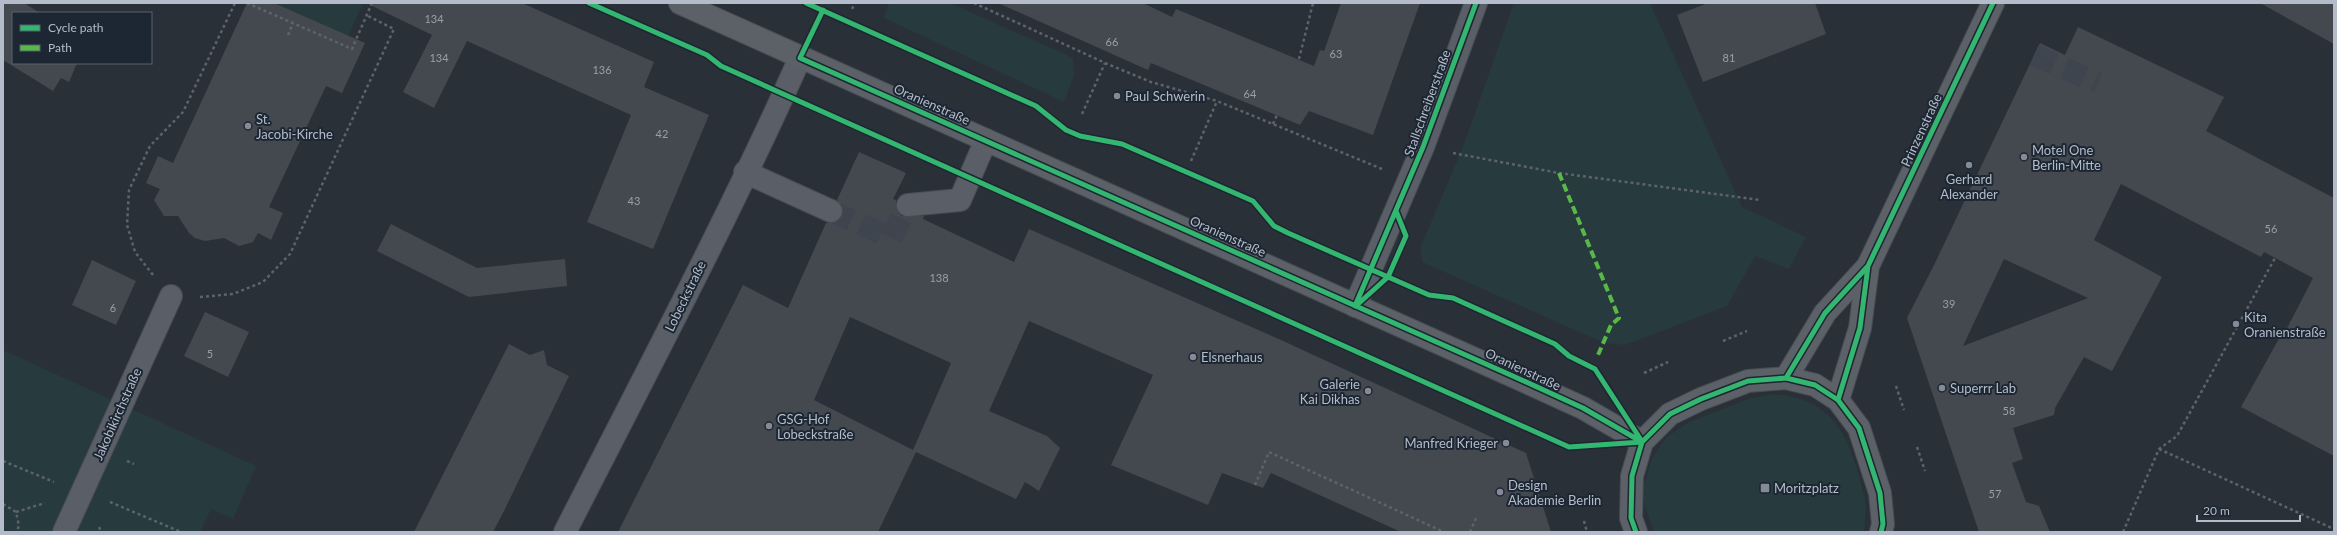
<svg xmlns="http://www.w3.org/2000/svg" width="2337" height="535" font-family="Lato,sans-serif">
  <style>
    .green { fill: #273a3e }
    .building { fill: #444950; fill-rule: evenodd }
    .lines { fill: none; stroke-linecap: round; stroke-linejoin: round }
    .minor-tunnel { stroke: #3f454e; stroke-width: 22; stroke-dasharray: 22 11; stroke-linecap: butt }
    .minor-casing { stroke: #484c53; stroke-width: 24 }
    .major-casing { stroke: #484c55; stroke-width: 24 }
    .path { stroke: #5d636a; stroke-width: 2.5; stroke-dasharray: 3 3; stroke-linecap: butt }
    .minor { stroke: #5a5e66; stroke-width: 22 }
    .major { stroke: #5c6168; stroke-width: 22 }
    .quiet { stroke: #58b947; stroke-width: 4; stroke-dasharray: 8 4; stroke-linecap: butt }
    .cycleway-casing { stroke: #1d2633; stroke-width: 8 }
    .cycleway { stroke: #33b770; stroke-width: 5 }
    .poi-dot { fill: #848b96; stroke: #1d2633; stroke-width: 1.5 }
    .labels { text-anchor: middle; stroke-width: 4; stroke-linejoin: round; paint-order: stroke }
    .number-label { font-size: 11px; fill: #989fab }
    .poi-label { font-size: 13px; fill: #b4bcc9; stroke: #1d2633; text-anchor: start }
    .street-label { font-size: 13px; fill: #b4bcc9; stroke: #1d2633 }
  </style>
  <rect width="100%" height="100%" fill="#2a3038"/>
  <!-- green -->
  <path class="green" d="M274 3H363L348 36Z
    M889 3H950L1073 58 1074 75 1064 102 884 18Z
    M1514 3H1650L1742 207 1806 237 1789 269 1755 256 1727 306 1625 345 1604 343 1422 262 1421 246 1463 147Z
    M3 350 256 466 233 519 211 509 200 532H3Z
    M1773 394C1838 399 1851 442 1865 498L1866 508 1864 532H1654L1644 503V485L1652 458 1667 437 1689 422 1751 398Z"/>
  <!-- building -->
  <path class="building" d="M3 3H24L40 13H13V63H77L69 82 61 78 53 91 3 60Z
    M247 3H274L365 43 342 93 326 86 269 207 283 213 271 240 258 233 253 242 239 246 224 238 205 241 195 238 189 233 178 216H164L154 200 160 189 146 183 158 156 173 163Z
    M366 3H522L654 62 644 87 709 115 653 249 587 222 631 115 467 41 434 108 403 92 432 35Z
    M998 3H1143L1172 17 1176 9 1314 66 1320 50 1324 51 1341 3H1420L1373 135 1309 111 1300 125 1151 63 1148 70Z
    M1708 3H1815L1826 34 1703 82 1677 15Z
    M2260 3H2334V44Z
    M2078 27 2224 97 2206 131 2334 198V456L2241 407 2281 335 2283 336 2313 278 2264 252 2261 257 2121 184 2094 240 2162 277 2112 371 2084 357 2055 408 2054 415 2013 428 2023 459 2012 463 2026 502 2039 506 2050 532H1979L1907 318 1934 265 2040 43 2065 55ZM2004 259 2088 298 1963 346Z
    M859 152 906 173 893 199 896 200 898 212 902 216H924L923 219 1014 262 1029 229 1281 340 1526 453 1551 532H1401L1271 473 1263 488 1222 473 1208 505 1111 465 1153 375 1029 321 989 411 1047 436 1060 448 1039 491 1025 482 1016 499 916 452 878 532H618L743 285 788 308 826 223 838 221 842 216 843 209 837 200ZM850 317 951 363 913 450 814 400Z
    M391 224 477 268 565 259 567 286 469 297 377 251Z
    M92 260 136 281 116 325 72 305Z
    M205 312 249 332 228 377 184 356Z
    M509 344 530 355 544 350 547 365 569 376 505 509 493 532H414Z"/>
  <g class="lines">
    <!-- minor-tunnel -->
    <path class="minor-tunnel" d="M2034 55 2098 83
      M831 211 891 238 908 205"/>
    <defs>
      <path id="minor" d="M745 172 831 211
        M908 205 960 200 986 140
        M1355 306 1423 147 1476 3
        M64 532 171 296
        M565 532C645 375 728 219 800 58"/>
      <path id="major" d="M680 3 1515 377 1583 408 1642 442
        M1786 378 1825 313 1868 266 1993 3
        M1838 400 1860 328 1868 266
        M1636 532 1631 518 1632 476 1642 442 1670 414 1701 399 1748 381 1786 378 1815 385 1838 400 1859 428 1880 493 1883 524 1881 532"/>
    </defs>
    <!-- minor casing -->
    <use href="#minor" class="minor-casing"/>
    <!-- major casing -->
    <use href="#major" class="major-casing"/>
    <!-- path -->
    <path class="path" d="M247 3 352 49 372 3
      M974 3 1105 63 1151 82 1217 101 1382 169
      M852 9 855 3
      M288 35 293 23
      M1299 59 1313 3
      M1082 114 1105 63
      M1273 124 1277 115
      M1453 153 1559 173 1760 200
      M1191 161 1217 101
      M153 275 135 252 127 225 129 190 150 146 183 112 235 3
      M200 297 233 294 263 282 290 254 394 29 366 15
      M1723 341 1747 331
      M1644 373 1668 362
      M1896 386 1904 410
      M1917 447 1925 471
      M2159 449 2334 529
      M3 461 54 482
      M127 461 134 464
      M1255 485 1269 452 1444 532
      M110 502 181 532
      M3 504 16 512 19 526 16 532
      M16 512 45 503
      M1584 521 1587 532
      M99 527 101 532
      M1470 532 1476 518
      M2123 532 2159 449 2177 436 2275 258"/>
    <!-- minor -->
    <use href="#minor" class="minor"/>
    <!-- major -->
    <use href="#major" class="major"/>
    <!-- quiet -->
    <path class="quiet" d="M1559 173 1619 318 1611 325 1598 355"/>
    <defs>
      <path id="cycleway" d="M589 3 707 55 721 66 1569 447 1642 442
        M806 3 1036 106 1066 130 1080 136 1122 144 1253 201 1274 226 1288 233 1429 295 1453 298 1555 344 1569 356 1595 369 1641 440
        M823 10 800 58 1515 377 1583 408 1642 442
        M1358 304 1388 277 1406 236 1396 211
        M1355 306 1423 147 1476 3
        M1786 378 1825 313 1868 266 1993 3
        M1838 400 1860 328 1868 266
        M1636 532 1631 518 1632 476 1642 442 1670 414 1701 399 1748 381 1786 378 1815 385 1838 400 1859 428 1880 493 1883 524 1881 532"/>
    </defs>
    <!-- cycleway casing -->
    <use href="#cycleway" class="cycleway-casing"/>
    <!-- cycleway -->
    <use href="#cycleway" class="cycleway"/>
  </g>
  <!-- markers -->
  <g class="poi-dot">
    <circle cx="1117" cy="96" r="4"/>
    <circle cx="248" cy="126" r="4"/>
    <circle cx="2024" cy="157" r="4"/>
    <circle cx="1969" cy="165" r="4"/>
    <circle cx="2236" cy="324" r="4"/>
    <circle cx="1193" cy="357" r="4"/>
    <circle cx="1942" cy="388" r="4"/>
    <circle cx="1368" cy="391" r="4"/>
    <circle cx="769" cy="426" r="4"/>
    <circle cx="1506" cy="443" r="4"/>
    <rect x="1760" y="483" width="10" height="10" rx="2"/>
    <circle cx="1500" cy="492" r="4"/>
  </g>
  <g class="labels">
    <!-- number labels -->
    <g class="number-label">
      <text x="434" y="23">134</text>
      <text x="1112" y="46">66</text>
      <text x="1336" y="58">63</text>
      <text x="439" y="62">134</text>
      <text x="1729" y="62">81</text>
      <text x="602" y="74">136</text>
      <text x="1250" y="98">64</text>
      <text x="662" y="138">42</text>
      <text x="634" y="205">43</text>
      <text x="2271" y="233">56</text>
      <text x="939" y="282">138</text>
      <text x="1949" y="308">39</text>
      <text x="113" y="312">6</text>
      <text x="210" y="358">5</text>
      <text x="2009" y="415">58</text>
      <text x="1995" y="498">57</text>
    </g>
    <!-- poi labels -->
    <g class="poi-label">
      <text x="1125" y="101">Paul Schwerin</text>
      <text x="256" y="124">St.<tspan x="256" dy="15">Jacobi-Kirche</tspan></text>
      <text x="2032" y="155">Motel One<tspan x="2032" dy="15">Berlin-Mitte</tspan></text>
      <text x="1969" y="184" text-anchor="middle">Gerhard<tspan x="1969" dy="15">Alexander</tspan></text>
      <text x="2244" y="322">Kita<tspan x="2244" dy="15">Oranienstraße</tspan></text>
      <text x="1201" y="362">Elsnerhaus</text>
      <text x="1360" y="389" text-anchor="end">Galerie<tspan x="1360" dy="15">Kai Dikhas</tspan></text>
      <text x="1950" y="393">Superrr Lab</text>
      <text x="777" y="424">GSG-Hof<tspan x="777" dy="15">Lobeckstraße</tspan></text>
      <text x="1498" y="448" text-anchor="end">Manfred Krieger</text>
      <text x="1508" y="490">Design<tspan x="1508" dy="15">Akademie Berlin</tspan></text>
      <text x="1774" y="493">Moritzplatz</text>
    </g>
    <!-- street labels -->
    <g class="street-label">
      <text transform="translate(1427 103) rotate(-70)" y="5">Stallschreiberstraße</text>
      <text transform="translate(932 104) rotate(24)" y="5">Oranienstraße</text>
      <text transform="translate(1921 130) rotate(-65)" y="5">Prinzenstraße</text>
      <text transform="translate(1228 236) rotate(24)" y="5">Oranienstraße</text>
      <text transform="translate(685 296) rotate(-64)" y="5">Lobeckstraße</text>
      <text transform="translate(1523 369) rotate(25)" y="5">Oranienstraße</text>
      <text transform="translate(117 414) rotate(-66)" y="5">Jakobikirchstraße</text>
    </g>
  </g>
  <!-- border -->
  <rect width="2337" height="535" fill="none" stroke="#b4bcc9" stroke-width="8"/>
  <!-- legend -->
  <rect x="12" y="12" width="140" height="52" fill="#1d2633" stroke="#59626f"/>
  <rect x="20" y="25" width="20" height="6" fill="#33b770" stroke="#59626f"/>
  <text x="48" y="32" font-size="12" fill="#b4bcc9">Cycle path</text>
  <rect x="20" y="45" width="20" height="6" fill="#58b947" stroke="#59626f"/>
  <text x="48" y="52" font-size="12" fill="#b4bcc9">Path</text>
  <!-- scale -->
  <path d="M2197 515v6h103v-6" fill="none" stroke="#b4bcc9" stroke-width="2"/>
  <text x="2203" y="515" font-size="12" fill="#b4bcc9" stroke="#1d2633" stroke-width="3" paint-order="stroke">20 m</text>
</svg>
